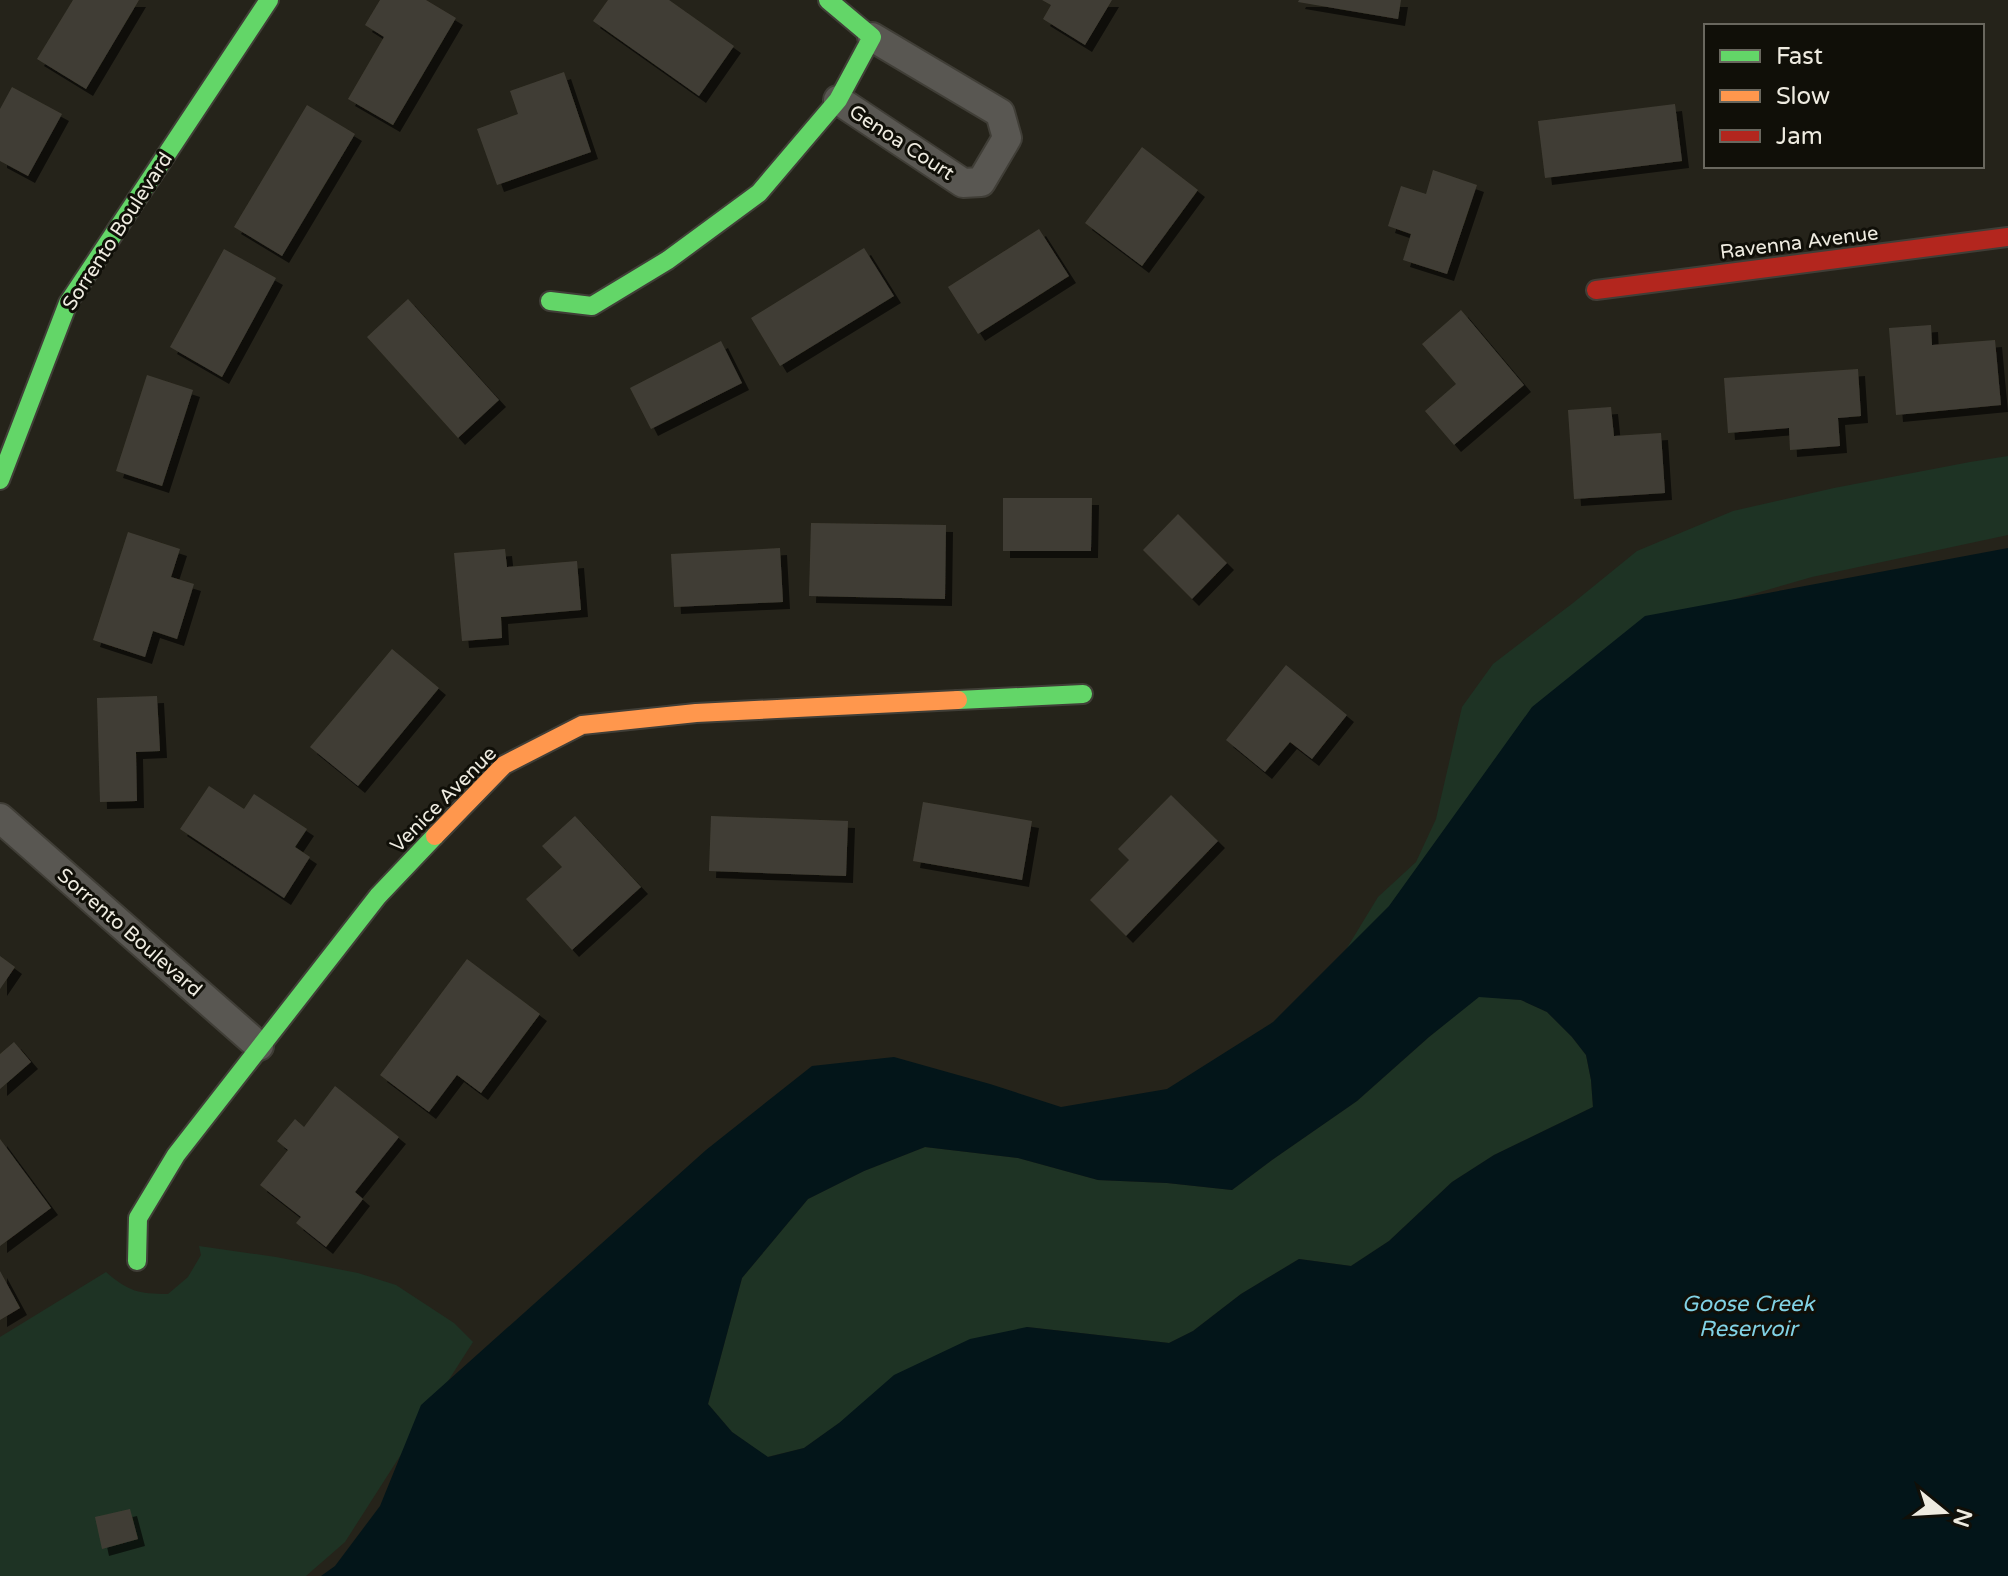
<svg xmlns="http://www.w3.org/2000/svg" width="2008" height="1576" font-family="'Varela Round',sans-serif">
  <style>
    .green { fill: #1e3324 }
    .water { fill: #031519; fill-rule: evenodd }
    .building { fill: #413e34; filter: url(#shadow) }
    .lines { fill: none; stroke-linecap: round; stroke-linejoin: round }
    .street-casing { stroke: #403e37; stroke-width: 32 }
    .fast-casing { stroke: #403e37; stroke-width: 22 }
    .slow-casing { stroke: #403e37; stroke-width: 22 }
    .jam-casing { stroke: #403e37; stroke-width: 22 }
    .street { stroke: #595752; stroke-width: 28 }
    .fast { stroke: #63d668; stroke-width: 18 }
    .slow { stroke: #ff974d; stroke-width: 18 }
    .jam { stroke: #b3261e; stroke-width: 18 }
    .labels { text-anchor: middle; stroke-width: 6; stroke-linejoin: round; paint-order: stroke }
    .street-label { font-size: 20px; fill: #eeebe0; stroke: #100f08 }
    .water-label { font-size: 22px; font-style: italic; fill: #81d2e5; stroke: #100f08 }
  </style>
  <defs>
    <filter id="shadow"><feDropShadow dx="7" dy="7" stdDeviation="0" flood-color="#0009"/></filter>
  </defs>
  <rect width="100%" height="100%" fill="#25231a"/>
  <!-- green -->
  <path class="green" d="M2008 456V535L1812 577 1642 626 1305 1017 1378 897 1416 862 1436 819 1462 707 1493 664 1573 603 1637 551 1733 511 1834 488 1970 462Z
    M1479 996 1521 1000 1547 1012 1572 1037 1586 1055 1591 1080 1593 1107 1494 1155 1452 1182 1389 1241 1351 1266 1299 1259 1241 1294 1193 1331 1169 1343 1027 1327 839 1423 804 1448 767 1457 732 1432 708 1404 742 1278 808 1199 864 1171 925 1147 1018 1158 1098 1180 1167 1183 1232 1190 1272 1160 1357 1101 1429 1037Z
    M199 1246 276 1257 358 1273 396 1285 454 1323 473 1342 345 1542 306 1576H0V1337L106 1272C128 1291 138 1294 168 1294L188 1277 201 1255Z"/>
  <!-- water -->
  <path class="water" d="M2008 548V1576H321L335 1566 380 1506 421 1405 706 1150 812 1066 894 1057 990 1084 1061 1107 1167 1089 1273 1022 1389 906 1532 707 1645 616ZM1479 997 1521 1000 1547 1012 1572 1037 1586 1055 1591 1080 1593 1107 1494 1155 1452 1182 1389 1241 1351 1266 1299 1259 1241 1294 1193 1331 1169 1343 1027 1327 970 1339 894 1375 839 1423 804 1448 768 1457 732 1432 708 1404 742 1278 808 1199 864 1171 925 1147 1018 1158 1098 1180 1167 1183 1232 1190 1272 1160 1357 1101 1429 1037Z"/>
  <!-- building -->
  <path class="building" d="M73 0H139L86 89 37 59Z
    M380 0H426L456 18 393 125 348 99 384 37 365 25Z
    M608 0H669L734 46 699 96 593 21Z
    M1042 0H1112L1085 45 1043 19 1051 5Z
    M1299 0H1401L1398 19 1298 2Z
    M564 72 591 152 497 185 477 129 518 114 510 91Z
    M12 87 62 114 28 176 0 161V109Z
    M1675 104 1682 161 1545 178 1538 121Z
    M307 105 355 134 282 256 234 227Z
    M1142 147 1198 190 1142 266 1085 223Z
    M1433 170 1477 185 1447 274 1403 260 1411 234 1388 226 1401 186 1426 194Z
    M1039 229 1069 276 978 334 948 287Z
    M864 248 894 296 780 366 751 318Z
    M224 249 276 278 222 377 170 347Z
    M408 299 499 400 458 438 367 337Z
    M1461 310 1524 385 1454 445 1425 411 1456 384 1422 344Z
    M1931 325 1932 345 1995 340 2001 405 1896 415 1889 328Z
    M721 341 742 383 651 429 630 388Z
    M1858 369 1861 416 1838 418 1840 446 1790 450 1789 428 1728 433 1724 378Z
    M147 375 193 390 162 486 116 471Z
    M1611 407 1614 436 1661 433 1665 493 1574 499 1568 410Z
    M1003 498H1092L1091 551H1003Z
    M1178 514 1227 563 1192 599 1143 550Z
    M811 523 946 525 945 599 809 596Z
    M128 532 180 549 171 577 194 584 177 639 153 631 145 657 93 640Z
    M780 548 783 602 674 607 671 554Z
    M505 549 507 567 577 561 581 610 501 617 502 638 462 641 454 553Z
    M392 649 439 688 358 786 310 747Z
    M1286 665 1347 715 1312 759 1290 742 1265 772 1226 740Z
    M157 696 160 751 136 752 137 801 100 802 97 698Z
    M209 786 244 809 254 794 307 829 295 847 310 857 284 898 180 829Z
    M1171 795 1218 841 1126 936 1090 900 1129 860 1118 849Z
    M923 802 1032 821 1022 880 913 861Z
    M575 816 641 887 572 950 526 899 562 867 542 846Z
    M711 816 848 821 846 876 709 871Z
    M0 956 15 967 0 989Z
    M467 959 540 1014 481 1093 457 1075 429 1112 380 1075Z
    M14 1042 31 1062 0 1089V1054Z
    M335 1086 399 1137 355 1192 363 1199 326 1247 296 1223 301 1217 260 1185 288 1150 277 1141 295 1119 304 1127Z
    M0 1139 51 1208 0 1246Z
    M0 1271 20 1308 0 1320Z
    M130 1509 138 1539 102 1549 95 1517Z"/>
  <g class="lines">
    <defs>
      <path id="street" d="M838 100 963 183 981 182 1007 138 1000 113 872 37
        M0 818 259 1046"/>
      <path id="fast" d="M550 301 592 306 668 260 759 193 838 100 872 37 828 0
        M0 480 68 303 269 0
        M958 700 1083 694
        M137 1261 138 1218 176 1155 378 896 435 836"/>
      <path id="slow" d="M435 836 504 765 582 725 696 713 958 700"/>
      <path id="jam" d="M1596 290 2008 237"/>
    </defs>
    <!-- street casing -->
    <use href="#street" class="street-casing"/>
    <!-- fast casing -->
    <use href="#fast" class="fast-casing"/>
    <!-- slow casing -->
    <use href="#slow" class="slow-casing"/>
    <!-- jam casing -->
    <use href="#jam" class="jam-casing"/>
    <!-- street -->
    <use href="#street" class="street"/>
    <!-- fast -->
    <use href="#fast" class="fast"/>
    <!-- slow -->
    <use href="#slow" class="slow"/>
    <!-- jam -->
    <use href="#jam" class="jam"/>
  </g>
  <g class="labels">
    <!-- street labels -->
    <g class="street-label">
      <text transform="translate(902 142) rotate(33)" y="7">Genoa Court</text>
      <text transform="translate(117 231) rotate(-57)" y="7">Sorrento Boulevard</text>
      <text transform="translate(1799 242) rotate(-7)" y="7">Ravenna Avenue</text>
      <text transform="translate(443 799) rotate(-45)" y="7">Venice Avenue</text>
      <text transform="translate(130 932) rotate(41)" y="7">Sorrento Boulevard</text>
    </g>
    <!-- water labels -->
    <g class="water-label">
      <text x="1748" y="1311">Goose Creek<tspan x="1748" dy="25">Reservoir</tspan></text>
    </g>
  </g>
  <!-- legend -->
  <rect x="1704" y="24" width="280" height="144" fill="#100f08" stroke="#69675e" stroke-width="2"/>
  <rect x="1720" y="50" width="40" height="12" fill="#63d668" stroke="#69675e" stroke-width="2"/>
  <text x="1776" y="64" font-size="24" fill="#eeebe0">Fast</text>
  <rect x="1720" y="90" width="40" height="12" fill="#ff974d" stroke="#69675e" stroke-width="2"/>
  <text x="1776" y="104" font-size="24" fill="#eeebe0">Slow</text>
  <rect x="1720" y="130" width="40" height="12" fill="#b3261e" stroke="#69675e" stroke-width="2"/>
  <text x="1776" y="144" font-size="24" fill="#eeebe0">Jam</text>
  <!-- north arrow -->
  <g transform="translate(1944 1512) rotate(108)" stroke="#100f08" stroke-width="6" paint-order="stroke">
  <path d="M0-6L14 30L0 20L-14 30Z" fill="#eeebe0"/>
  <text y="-12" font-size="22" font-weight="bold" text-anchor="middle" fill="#eeebe0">N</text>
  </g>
</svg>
